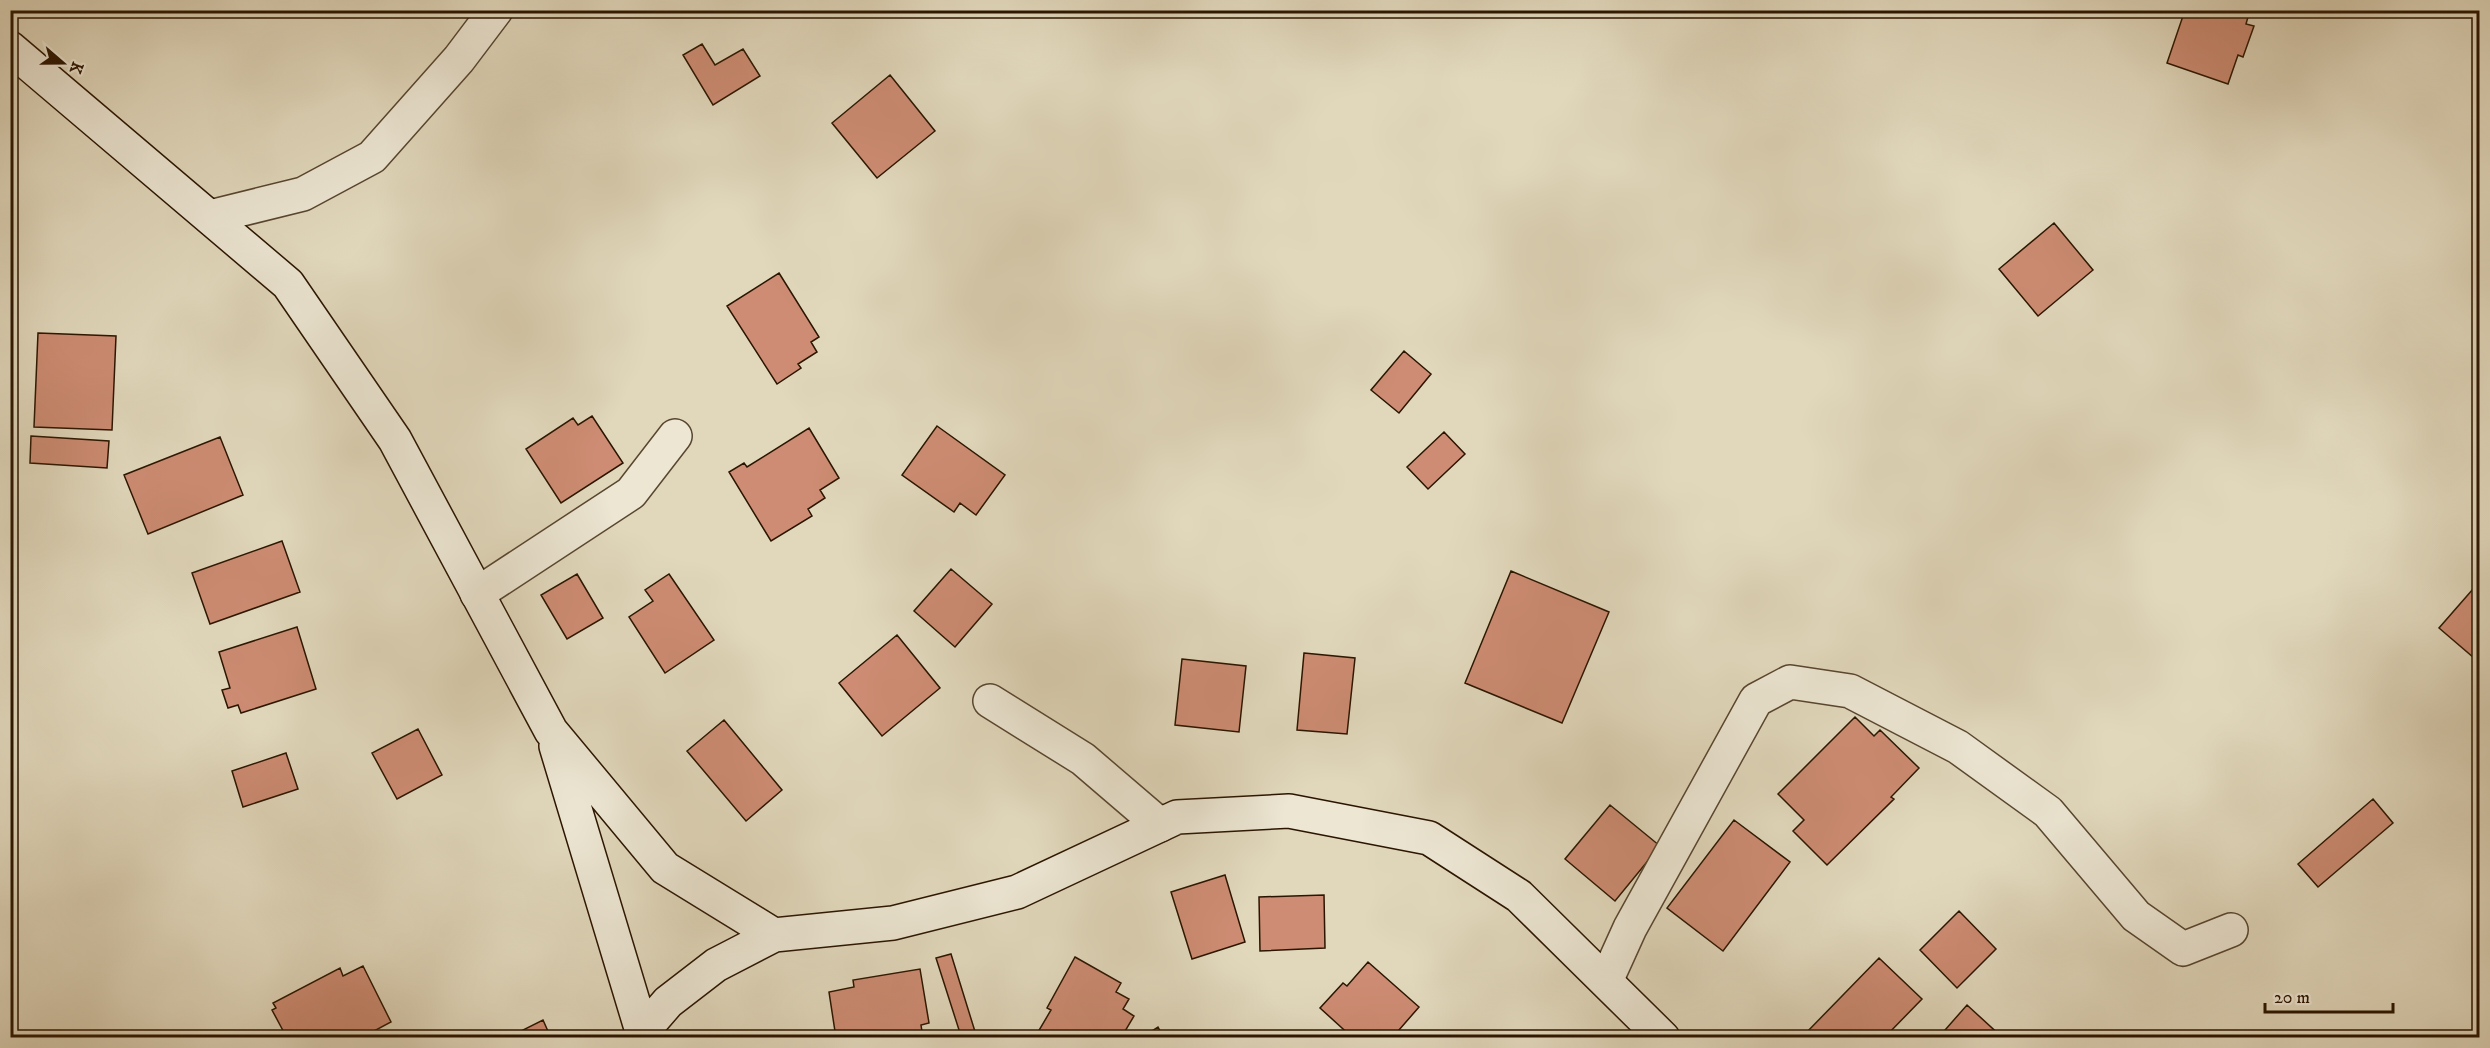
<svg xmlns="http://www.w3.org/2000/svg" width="2490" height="1048" font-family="'IM FELL DW Pica',serif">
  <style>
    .building { fill: #cd8c73; stroke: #2b1500; stroke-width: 1.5 }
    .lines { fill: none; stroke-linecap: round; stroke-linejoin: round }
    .street-casing { stroke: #58462f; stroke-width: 36 }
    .secondary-casing { stroke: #2b1500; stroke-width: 36 }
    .street { stroke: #ece6d3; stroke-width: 33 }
    .secondary { stroke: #ece6d3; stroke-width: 33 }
  </style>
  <rect width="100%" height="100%" fill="#e1d8bc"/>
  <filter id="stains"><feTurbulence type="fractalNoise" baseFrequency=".00333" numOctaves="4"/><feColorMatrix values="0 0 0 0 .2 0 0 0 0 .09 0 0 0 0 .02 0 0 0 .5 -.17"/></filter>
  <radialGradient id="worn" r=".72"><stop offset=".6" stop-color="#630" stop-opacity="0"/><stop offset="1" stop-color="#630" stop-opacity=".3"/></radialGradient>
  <!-- building -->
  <path class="building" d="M2185 10H2250L2246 24 2254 26 2243 57 2238 55 2228 84 2167 63Z
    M702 44 715 65 743 49 760 76 713 105 683 55Z
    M890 75 935 131 877 178 832 123Z
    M2054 223 2093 270 2038 316 1999 269Z
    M779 273 819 337 811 342 817 352 798 364 801 368 777 384 727 306Z
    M38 333 116 336 112 430 34 427Z
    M1404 351 1431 374 1399 413 1371 390Z
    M592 416 623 463 561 503 526 449 573 418 578 425Z
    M937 426 1005 475 976 515 960 503 954 512 902 475Z
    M809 428 839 478 820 490 825 498 808 509 812 516 771 541 729 472 744 463 747 467Z
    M1444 432 1465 454 1428 489 1407 467Z
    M31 436 109 441 107 468 30 463Z
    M220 437 243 495 148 534 124 475Z
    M282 541 300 592 210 624 192 573Z
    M951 569 992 604 955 647 914 611Z
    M1511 571 1609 612 1562 723 1465 683Z
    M577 574 603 618 567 639 541 595Z
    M669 574 714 640 665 673 629 617 653 601 645 590Z
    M2480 581V663L2439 628Z
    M297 627 316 689 241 713 238 705 228 708 222 690 230 688 219 652Z
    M897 635 940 688 882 736 839 683Z
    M1304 653 1355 658 1347 734 1297 730Z
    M1182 659 1246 666 1239 732 1175 725Z
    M1855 717 1874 736 1880 730 1919 768 1891 797 1894 799 1827 865 1793 831 1804 820 1778 794Z
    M724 720 782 790 746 821 687 751Z
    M418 729 442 775 397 799 372 753Z
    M286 753 298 789 243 807 232 771Z
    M2373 799 2393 823 2318 887 2298 864Z
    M1610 805 1660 846 1615 901 1565 859Z
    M1734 820 1790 862 1723 951 1667 908Z
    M1225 875 1245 942 1192 959 1171 892Z
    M1324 895 1325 948 1260 951 1259 897Z
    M1959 911 1996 949 1957 988 1920 950Z
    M951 954 977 1038 950 1036 960 1033 936 958Z
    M1075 957 1121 983 1116 992 1129 999 1123 1009 1134 1016 1121 1038H1048L1038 1032 1051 1010 1047 1008Z
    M1879 958 1922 999 1884 1038H1812L1806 1033Z
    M1368 962 1419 1007 1392 1038H1353L1320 1008 1343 983 1347 986Z
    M363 966 391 1022 361 1038H287L272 1010 276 1008 273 1003 340 968 343 976Z
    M920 969 929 1023 921 1025 923 1038H836L829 992 854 987 853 980Z
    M1967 1005 2003 1038H1938Z
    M543 1020 551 1038H507Z
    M1158 1027 1164 1038H1141Z"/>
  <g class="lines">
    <defs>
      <path id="street" d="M210 217 303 194 372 157 459 59 496 10
        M477 594 631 493 675 436
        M990 701 1083 759 1160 825
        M1606 981 1630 928 1756 700 1790 682 1850 691 1958 747 2048 812 2136 916 2183 949 2231 930"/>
      <path id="secondary" d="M10 48 288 284 395 440 551 731 665 868 774 935 893 923 1017 892 1177 817 1289 811 1429 838 1519 896 1663 1038
        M556 746 644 1038
        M642 1032 668 1002 716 965 774 935"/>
    </defs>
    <!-- street casing -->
    <use href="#street" class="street-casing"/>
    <!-- secondary casing -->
    <use href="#secondary" class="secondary-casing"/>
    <!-- street -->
    <use href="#street" class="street"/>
    <!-- secondary -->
    <use href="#secondary" class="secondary"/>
  </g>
  <!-- margin -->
  <rect width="2490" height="1048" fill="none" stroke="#e1d8bc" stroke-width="36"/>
  <rect x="12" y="12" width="2466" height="1024" fill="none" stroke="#2b1500" stroke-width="3"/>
  <rect x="18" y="18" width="2454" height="1012" fill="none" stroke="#2b1500" stroke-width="1.5"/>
  <!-- north arrow -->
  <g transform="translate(63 63) rotate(110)" stroke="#ece6d3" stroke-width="4.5" paint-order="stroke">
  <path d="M0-4.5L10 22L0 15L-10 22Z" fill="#2b1500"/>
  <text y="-9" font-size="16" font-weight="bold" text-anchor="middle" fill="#2b1500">K</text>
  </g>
  <!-- scale -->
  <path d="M2265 1003v9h128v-9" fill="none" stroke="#2b1500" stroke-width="3"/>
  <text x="2274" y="1003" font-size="18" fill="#2b1500" stroke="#ece6d3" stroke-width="4.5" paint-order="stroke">20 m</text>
  <rect width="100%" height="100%" filter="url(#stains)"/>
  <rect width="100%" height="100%" fill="url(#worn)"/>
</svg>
